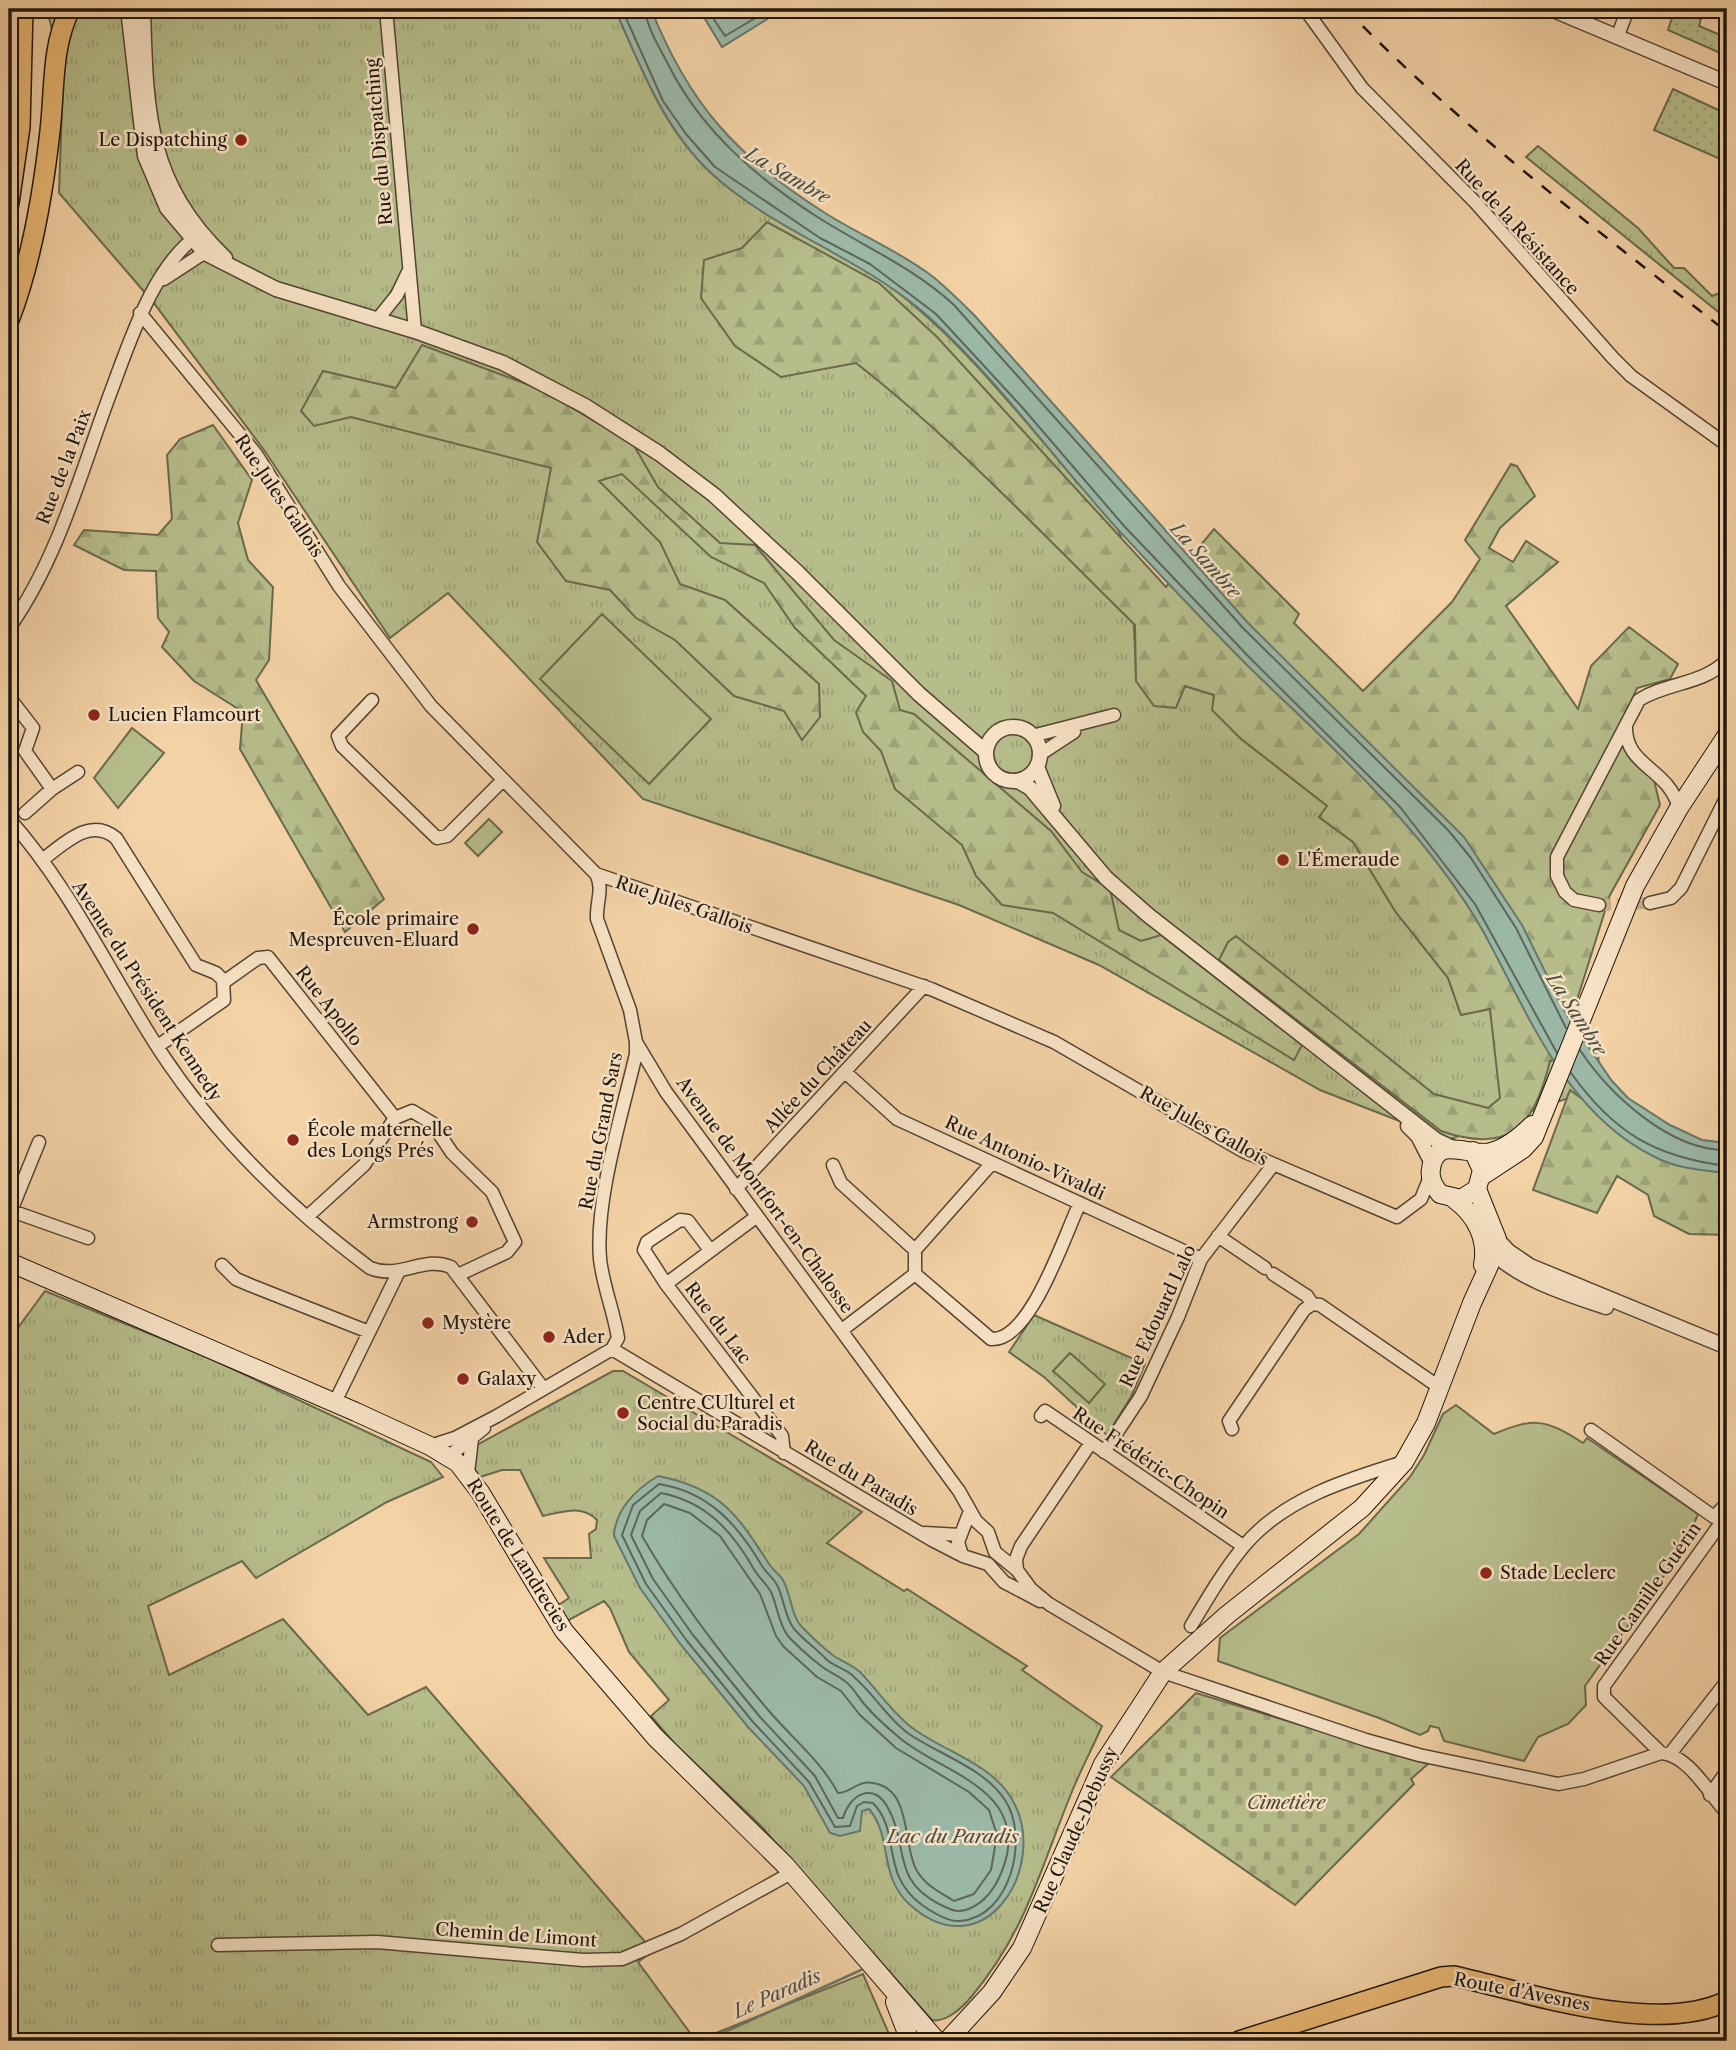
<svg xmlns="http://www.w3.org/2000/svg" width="1736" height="2050" font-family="'Libre Caslon Text',serif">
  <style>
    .grass { fill: url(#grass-tufts); stroke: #6a694b; stroke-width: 2 }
    .forest { fill: url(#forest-firs); stroke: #6a694b; stroke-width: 2 }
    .cemetery { fill: url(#cemetery-stones); stroke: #6a694b; stroke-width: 2 }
    .garden { fill: url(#garden-dots); stroke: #6a694b; stroke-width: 2 }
    .pitch { fill: #b6bd8a; stroke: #6a694b; stroke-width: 2 }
    .water { fill: #9bb8a7; stroke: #697769; stroke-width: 2 }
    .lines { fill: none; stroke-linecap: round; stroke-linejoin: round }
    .shore { stroke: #5c665a; stroke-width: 2 }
    .stream { stroke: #697769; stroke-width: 2.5 }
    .minor-tunnel { stroke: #c8ac87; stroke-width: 12; stroke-dasharray: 12 6; stroke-linecap: butt }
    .minor-casing { stroke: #534432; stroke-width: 15 }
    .tertiary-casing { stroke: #534432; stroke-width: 17 }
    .secondary-casing { stroke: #1e150c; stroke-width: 20 }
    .primary-casing { stroke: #1e150c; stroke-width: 22 }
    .trunk-casing { stroke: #1e150c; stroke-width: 22 }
    .minor { stroke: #f7e2c5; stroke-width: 12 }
    .tertiary { stroke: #f7e2c5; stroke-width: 14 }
    .secondary { stroke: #f7e2c5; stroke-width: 18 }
    .primary { stroke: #eab973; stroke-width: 19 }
    .trunk { stroke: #eab973; stroke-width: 19 }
    .rail { stroke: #1e150c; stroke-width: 2.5; stroke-dasharray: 12 12; stroke-linecap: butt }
    .poi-dot { fill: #8f2418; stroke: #f7e2c5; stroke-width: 2.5 }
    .labels { text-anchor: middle; stroke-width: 5; stroke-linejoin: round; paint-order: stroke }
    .poi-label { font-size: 18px; fill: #1e150c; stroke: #f7e2c5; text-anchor: start }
    .street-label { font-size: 18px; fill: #1e150c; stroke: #f7e2c5 }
    .park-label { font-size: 18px; font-style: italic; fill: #4c4732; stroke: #f7e2c5 }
    .water-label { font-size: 19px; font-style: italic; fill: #4a4e42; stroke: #f7e2c5 }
  </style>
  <defs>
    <pattern id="grass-tufts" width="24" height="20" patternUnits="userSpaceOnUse" patternTransform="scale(1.75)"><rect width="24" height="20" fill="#b6bd8a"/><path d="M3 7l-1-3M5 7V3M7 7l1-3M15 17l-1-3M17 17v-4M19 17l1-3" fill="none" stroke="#9ca276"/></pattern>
    <pattern id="forest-firs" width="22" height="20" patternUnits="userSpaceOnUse" patternTransform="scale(1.75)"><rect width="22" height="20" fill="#b6bd8a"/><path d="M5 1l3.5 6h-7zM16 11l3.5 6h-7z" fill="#9ca276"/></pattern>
    <pattern id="cemetery-stones" width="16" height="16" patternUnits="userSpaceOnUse" patternTransform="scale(1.75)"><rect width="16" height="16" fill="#b6bd8a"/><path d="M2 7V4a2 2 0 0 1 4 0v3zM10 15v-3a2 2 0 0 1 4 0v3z" fill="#9ca276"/></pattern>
    <pattern id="garden-dots" width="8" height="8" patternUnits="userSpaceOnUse" patternTransform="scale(1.75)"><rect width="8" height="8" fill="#b6bd8a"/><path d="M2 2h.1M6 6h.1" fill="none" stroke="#9ca276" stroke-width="1.8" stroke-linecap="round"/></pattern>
  </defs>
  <rect width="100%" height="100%" fill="#f3d2a6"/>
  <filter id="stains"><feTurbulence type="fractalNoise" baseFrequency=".00286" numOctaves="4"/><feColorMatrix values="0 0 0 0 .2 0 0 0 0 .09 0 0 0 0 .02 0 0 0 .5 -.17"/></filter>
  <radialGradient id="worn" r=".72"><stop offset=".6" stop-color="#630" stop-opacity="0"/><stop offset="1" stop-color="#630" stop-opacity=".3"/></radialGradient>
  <!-- grass -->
  <path class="grass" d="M47 9H358L362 15 397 16V9H615C641 67 663 128 710 172 756 215 816 238 868 271 950 325 1013 407 1076 481 1087 494 1116 519 1120 534 1133 575 1135 638 1136 681L1185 686 1214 695 1240 738 1328 806 1319 817 1353 842 1395 911 1448 978 1461 1014 1490 1008 1499 1071 1598 1051 1600 1087 1448 1140 1320 1090 1099 965 959 905 643 799 448 593 390 638 264 450 153 302 59 193 63 77Z
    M1538 146 1638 228 1674 268H1684L1712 296 1725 291 1727 293V319L1526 157Z
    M45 1291 209 1358 431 1462 443 1477 387 1502 256 1578 242 1561 148 1606 169 1675 283 1619 368 1715 426 1687 653 1951 638 1962 696 2041 863 1974 892 2041H9V1340Z
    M1034 1315 1145 1364 1131 1397 1107 1435 1044 1377 1009 1352Z
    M613 1371H623L862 1512 827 1543 904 1591 907 1589 1027 1666 1022 1670 1102 1726C1092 1749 1080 1771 1071 1794 1040 1870 1026 1931 972 1996 963 2007 946 2023 932 2020L760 1825 675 1744 651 1716 669 1700 629 1652 610 1608 604 1601 567 1621 557 1606 569 1598 544 1558H591L589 1534 596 1529 597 1520C582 1504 562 1512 543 1516L520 1470H502L480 1477 474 1468 473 1447Z"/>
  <!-- forest -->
  <path class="forest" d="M767 222 879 283 937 337 1166 587 1214 529 1299 614 1294 623 1363 691 1452 602 1480 559 1465 540 1511 464 1517 466 1535 496 1500 528 1489 548 1513 562 1526 541 1558 562 1506 606 1578 709 1591 666 1629 627 1678 664 1670 679 1637 688 1616 736 1653 776 1660 805 1610 895 1577 1000 1553 1060 1550 1061C1534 1126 1511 1155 1441 1131L1219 960 1228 942 1236 936 1434 1094 1488 1108 1500 1098 1490 1009 1461 1015 1448 978 1395 911 1353 842 1319 817 1327 806 1240 738 1212 710 1214 695 1185 686 1176 708 1154 706 1136 681 1135 625C1044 536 956 441 856 363L781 377 735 346 701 298 704 260 742 248Z
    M422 345 540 389 633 444 658 487 720 543 755 545 834 640 892 681 900 710 914 714 1051 831 1082 872 1110 889 1119 930 1141 941 1161 935 1302 1045 1294 1060 1053 913 1002 905 976 876 962 845 895 789 881 751 863 732 856 712 866 696 795 628 764 583 711 557 622 474 599 481 660 542 680 584 725 600 819 684 820 717 802 740 784 711 734 696 675 640 636 618 610 590 566 581 537 542 551 468 351 417 314 426 301 411 323 371 396 388Z
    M213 425 252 480 238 523 248 560 273 587 269 660 256 680 384 899 345 932 240 749 243 712 194 681 162 647 169 632 158 618 156 571 124 570 74 545 84 530 158 535 172 519 167 455 180 439Z
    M1570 1090 1653 1151 1727 1167V1235L1689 1234 1654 1216 1648 1195 1617 1176 1597 1213 1533 1190Z"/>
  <!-- cemetery -->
  <path class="cemetery" d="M1196 1693 1428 1764 1411 1779 1414 1784 1295 1905 1111 1777Z"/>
  <!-- garden -->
  <path class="garden" d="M1675 9 1701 19 1699 26 1727 38V56L1668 30Z
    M1673 89 1727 114V162L1654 130Z"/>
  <!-- pitch -->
  <path class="pitch" d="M602 614 711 719 649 784 540 679Z
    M132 728 164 753 118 808 94 778Z
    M489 819 502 832 478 856 465 843Z
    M1070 1353 1105 1384 1089 1403 1053 1371Z
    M1456 1405 1494 1434C1534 1417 1546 1419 1583 1443L1587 1438 1698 1514 1685 1546 1585 1686 1586 1705 1568 1724 1538 1737 1524 1761 1444 1741 1439 1728 1430 1726 1428 1731 1420 1735 1379 1718 1218 1661 1220 1638 1359 1534 1410 1477 1424 1455 1443 1414Z"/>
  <!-- water -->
  <path class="water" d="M615 9H651C689 104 736 156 822 211 857 234 898 250 932 276 947 288 961 302 975 316L1248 623 1464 837 1522 925 1566 1014 1612 1081 1628 1098 1670 1125 1702 1140 1727 1143V1173C1703 1170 1677 1169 1655 1157 1565 1113 1528 1013 1483 931 1459 889 1427 848 1394 811 1348 760 1297 714 1248 666 1205 623 1163 578 1122 534 1058 464 1000 382 930 318 864 258 774 232 710 172 663 127 641 67 615 9Z
    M699 9H763L769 18 722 47Z
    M658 1476C720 1488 737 1514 769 1564 773 1570 779 1574 783 1580 791 1594 791 1617 803 1628 812 1637 824 1649 834 1656 843 1662 853 1665 861 1673 878 1691 891 1711 911 1727 945 1753 996 1764 1015 1805 1047 1870 983 1971 909 1904 878 1875 893 1837 869 1809L862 1811 860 1831 840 1836 830 1833 804 1786 748 1727 681 1645 640 1588 614 1536C615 1510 636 1489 658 1476Z"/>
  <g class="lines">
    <!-- shore -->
    <path class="shore" d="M622 9 663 101 686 134 715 167 820 238 870 264 936 314 1021 406 1125 527 1249 657 1400 807 1475 904 1557 1053
      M645 9C647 29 661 50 670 68 703 132 758 179 819 218 865 247 914 268 954 305L1243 628 1448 830 1471 858 1516 928 1566 1028
      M707 9 725 36 757 17 758 9
      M1580 1050C1609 1094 1670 1151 1727 1150
      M1571 1073C1614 1133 1655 1157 1727 1166
      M659 1484C709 1492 738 1525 762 1566 767 1574 775 1579 778 1587 784 1600 786 1621 796 1631 805 1641 818 1650 827 1660 835 1667 847 1669 854 1677 874 1694 887 1718 909 1734 940 1755 984 1768 1005 1800 1029 1836 1012 1917 960 1921 947 1922 932 1912 922 1905 879 1873 902 1833 873 1803L864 1802 857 1806 850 1826 835 1827 809 1782 753 1722 687 1641 646 1584 622 1535 633 1505Z
      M661 1493C707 1502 733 1532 755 1571 760 1579 767 1584 771 1592 777 1605 779 1625 788 1636 796 1645 814 1661 824 1668 831 1673 839 1676 846 1682 854 1688 859 1699 866 1706 876 1718 889 1729 901 1739 941 1772 1020 1787 1007 1855 1002 1875 992 1897 973 1907 959 1914 953 1911 939 1904 890 1878 910 1846 887 1806 872 1781 849 1796 843 1818H838L815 1776 760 1717 693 1635 653 1579 631 1535 640 1511Z
      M664 1504 690 1513 720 1536 760 1594 776 1636 783 1646 817 1677 841 1691 860 1715 896 1748 969 1792 989 1810 997 1835 991 1870 974 1894 954 1901C940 1892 926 1886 917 1871 902 1846 913 1789 873 1783 858 1780 850 1793 838 1793 821 1761 792 1738 769 1711 722 1656 678 1598 642 1536L647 1520Z"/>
    <!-- stream -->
    <path class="stream" d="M705 2041 861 1970"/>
    <!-- minor-tunnel -->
    <path class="minor-tunnel" d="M1599 905 1650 903"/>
    <defs>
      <path id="minor" d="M386 9 415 331
        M1305 9 1362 88 1475 202 1613 358 1631 376 1727 445
        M1618 35 1628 9
        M164 279 210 249
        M140 313 256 454 339 586 431 706 596 874 931 989 1054 1042 1243 1151 1397 1217 1421 1199 1430 1177
        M377 320 397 295 408 272
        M9 628C58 559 81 472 110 394 129 344 154 263 200 234
        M9 697 33 728 25 751 52 789
        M372 700 338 736 342 746 437 838 447 836 503 780
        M1626 725C1624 767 1668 767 1679 808
        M1032 736 1114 715
        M1039 755 1074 732
        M25 813 52 789 78 772
        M9 819C70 887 110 974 160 1051 216 1136 288 1207 370 1268 400 1280 424 1255 451 1267L543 1388
        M42 860C64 844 90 816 116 838L196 965 216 973 223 980 224 1000 158 1046
        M596 874C604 889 596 902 597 919L630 1010 636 1042 666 1092 959 1491 976 1521 988 1532 995 1552 1017 1570 1031 1589 1049 1604 1163 1672 1366 1740 1419 1755 1558 1784 1584 1779 1661 1753C1689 1755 1709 1794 1727 1813
        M1650 903 1671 898 1681 888 1727 796
        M1599 905 1574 900 1565 892 1557 876V857L1639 700C1667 682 1703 685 1727 660
        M224 982 258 958 268 957 395 1118
        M845 1072 897 1119 1201 1259
        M833 1165 841 1183 915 1250V1274
        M736 1189 924 986
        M9 1210 88 1238
        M11 1211 39 1142
        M307 1217 364 1165 395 1118 412 1111 432 1123 452 1153 492 1192 515 1242 507 1252 458 1275
        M1218 1236 1265 1268
        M710 1250 688 1221 680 1220 647 1242 644 1250 666 1284 782 1436 784 1453
        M915 1250 992 1163
        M222 1265 236 1279 250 1285 369 1332
        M915 1274 991 1339C1031 1342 1065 1233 1080 1203
        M1273 1274 1307 1296 1312 1304
        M666 1284 756 1217
        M842 1330 915 1274
        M612 1349 932 1540 963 1556 988 1564 1004 1582 1040 1601
        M612 1349 618 1338C614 1312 603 1286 600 1259 595 1199 622 1115 636 1054V1042
        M334 1404 398 1273
        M1041 1416 1045 1411 1243 1546
        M1232 1429 1229 1421 1304 1310 1312 1304 1320 1305 1439 1387
        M1591 1430 1714 1517
        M430 1446 455 1438 497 1416 612 1349
        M1104 1452 1141 1396 1178 1317 1201 1259 1273 1165
        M448 1457 484 1428
        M468 1473 472 1439
        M1714 1517 1727 1503
        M925 1533 960 1535
        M962 1555 958 1542 970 1511
        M1017 1570 1016 1559 1021 1546 1090 1444
        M1191 1626C1207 1599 1224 1570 1244 1546 1283 1499 1348 1479 1404 1462
        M1661 1753 1604 1697V1686L1718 1527
        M1670 1754 1727 1681
        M1710 1795 1727 1771
        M218 1945 377 1942 583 1960 622 1959 681 1934 791 1873"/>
      <path id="tertiary" d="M128 9 145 156 167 208 205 253 276 289 415 331 503 363 585 406 660 454 714 495 797 572 919 694 986 752
        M143 9C146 111 146 182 225 258
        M1551 9 1727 83
        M986 754a27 27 0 1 1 54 0a27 27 0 1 1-54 0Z
        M1037 767 1053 806
        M1018 781 1030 788 1106 878 1148 915 1436 1140 1453 1148
        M1408 1126 1418 1136 1432 1163
        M1497 1239 1508 1251 1530 1266 1727 1347
        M1489 1246C1508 1276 1573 1296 1606 1307"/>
      <path id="secondary" d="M1473 1151 1482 1170 1477 1189 1461 1199 1440 1194C1434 1187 1429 1179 1431 1169 1436 1133 1471 1158 1491 1152 1507 1148 1521 1136 1532 1125
        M1482 1176 1523 1149 1534 1137 1635 886 1679 808 1727 735
        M1454 1199C1476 1215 1488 1239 1483 1265
        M9 1262 356 1412 430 1446 458 1463 480 1492 564 1631 655 1737 785 1865 937 2041
        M895 2002 910 2041
        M947 2041 992 1992 1022 1948 1103 1764 1163 1672 1227 1615 1362 1508 1404 1462 1426 1423 1472 1303 1497 1248V1239L1477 1189"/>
      <path id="primary" d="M1239 2041 1441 1977 1454 1976C1530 1993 1655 2036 1727 2001"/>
      <path id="trunk" d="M9 10V59
        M9 203 20 127 23 9
        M9 320C32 261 43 194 50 131 55 89 51 48 70 9"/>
    </defs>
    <!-- minor casing -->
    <use href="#minor" class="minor-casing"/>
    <!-- tertiary casing -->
    <use href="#tertiary" class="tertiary-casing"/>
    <!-- secondary casing -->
    <use href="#secondary" class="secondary-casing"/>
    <!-- primary casing -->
    <use href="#primary" class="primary-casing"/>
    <!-- trunk casing -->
    <use href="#trunk" class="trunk-casing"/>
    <!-- minor -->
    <use href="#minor" class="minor"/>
    <!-- tertiary -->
    <use href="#tertiary" class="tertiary"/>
    <!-- secondary -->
    <use href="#secondary" class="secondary"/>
    <!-- primary -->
    <use href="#primary" class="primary"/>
    <!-- trunk -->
    <use href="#trunk" class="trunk"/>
    <!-- rail -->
    <path class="rail" d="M1346 9C1462 129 1596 229 1727 332"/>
  </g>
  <!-- markers -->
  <g class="poi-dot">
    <circle cx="241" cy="140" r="7"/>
    <circle cx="94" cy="715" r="7"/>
    <circle cx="1283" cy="860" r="7"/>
    <circle cx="473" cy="929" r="7"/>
    <circle cx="293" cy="1140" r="7"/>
    <circle cx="472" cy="1222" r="7"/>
    <circle cx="428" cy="1323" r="7"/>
    <circle cx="549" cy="1337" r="7"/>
    <circle cx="463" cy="1379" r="7"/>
    <circle cx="623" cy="1413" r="7"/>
    <circle cx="1486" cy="1573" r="7"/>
  </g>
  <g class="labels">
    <!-- poi labels -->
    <g class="poi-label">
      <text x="227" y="146" text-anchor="end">Le Dispatching</text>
      <text x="108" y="721">Lucien Flamcourt</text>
      <text x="1297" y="866">L'Émeraude</text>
      <text x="459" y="925" text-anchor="end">École primaire<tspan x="459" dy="21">Mespreuven-Eluard</tspan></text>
      <text x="307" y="1136">École maternelle<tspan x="307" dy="21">des Longs Prés</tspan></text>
      <text x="458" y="1228" text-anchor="end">Armstrong</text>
      <text x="442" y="1329">Mystère</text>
      <text x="563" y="1343">Ader</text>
      <text x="477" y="1385">Galaxy</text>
      <text x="637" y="1409">Centre CUlturel et<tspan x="637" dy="21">Social du Paradis</tspan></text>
      <text x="1500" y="1579">Stade Leclerc</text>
    </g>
    <!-- street labels -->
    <g class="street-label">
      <text transform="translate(379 142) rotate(-95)" y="6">Rue du Dispatching</text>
      <text transform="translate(1517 227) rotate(48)" y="6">Rue de la Résistance</text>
      <text transform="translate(64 467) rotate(-69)" y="6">Rue de la Paix</text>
      <text transform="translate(279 496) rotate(56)" y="6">Rue Jules Gallois</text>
      <text transform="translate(684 905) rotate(19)" y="6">Rue Jules Gallois</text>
      <text transform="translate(147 991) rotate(57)" y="6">Avenue du Président Kennedy</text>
      <text transform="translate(329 1006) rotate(52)" y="6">Rue Apollo</text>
      <text transform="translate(818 1076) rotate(-47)" y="6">Allée du Château</text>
      <text transform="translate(1204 1126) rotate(29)" y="6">Rue Jules Gallois</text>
      <text transform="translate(601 1131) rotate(-79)" y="6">Rue du Grand Sars</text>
      <text transform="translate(1025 1158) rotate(25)" y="6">Rue Antonio-Vivaldi</text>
      <text transform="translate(765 1195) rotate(54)" y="6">Avenue de Montfort-en-Chalosse</text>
      <text transform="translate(1158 1316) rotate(-65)" y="6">Rue Edouard Lalo</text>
      <text transform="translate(718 1323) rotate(53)" y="6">Rue du Lac</text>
      <text transform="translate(1151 1463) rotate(34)" y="6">Rue Frédéric-Chopin</text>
      <text transform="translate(861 1478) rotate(31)" y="6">Rue du Paradis</text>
      <text transform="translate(518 1555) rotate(58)" y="6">Route de Landrecies</text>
      <text transform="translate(1648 1594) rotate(-55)" y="6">Rue Camille Guérin</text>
      <text transform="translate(1076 1830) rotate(-66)" y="6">Rue Claude-Debussy</text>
      <text transform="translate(516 1935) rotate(4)" y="6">Chemin de Limont</text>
      <text transform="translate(1522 1992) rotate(11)" y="6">Route d'Avesnes</text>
    </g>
    <!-- park labels -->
    <g class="park-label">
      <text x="1286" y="1809">Cimetière</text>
    </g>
    <!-- water labels -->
    <g class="water-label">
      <text transform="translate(788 175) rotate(30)" y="7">La Sambre</text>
      <text transform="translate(1206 560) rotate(48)" y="7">La Sambre</text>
      <text transform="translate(1577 1014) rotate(57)" y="7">La Sambre</text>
      <text x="953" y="1843">Lac du Paradis</text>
      <text transform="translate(777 1993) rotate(-24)" y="7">Le Paradis</text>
    </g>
  </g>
  <!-- margin -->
  <rect width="1736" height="2050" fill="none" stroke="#f3d2a6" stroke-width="35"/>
  <rect x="10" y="10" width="1715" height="2029" fill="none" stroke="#1e150c" stroke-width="3.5"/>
  <rect x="18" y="18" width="1701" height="2015" fill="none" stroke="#1e150c" stroke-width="2"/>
  <rect width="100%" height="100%" filter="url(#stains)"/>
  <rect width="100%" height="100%" fill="url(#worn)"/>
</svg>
